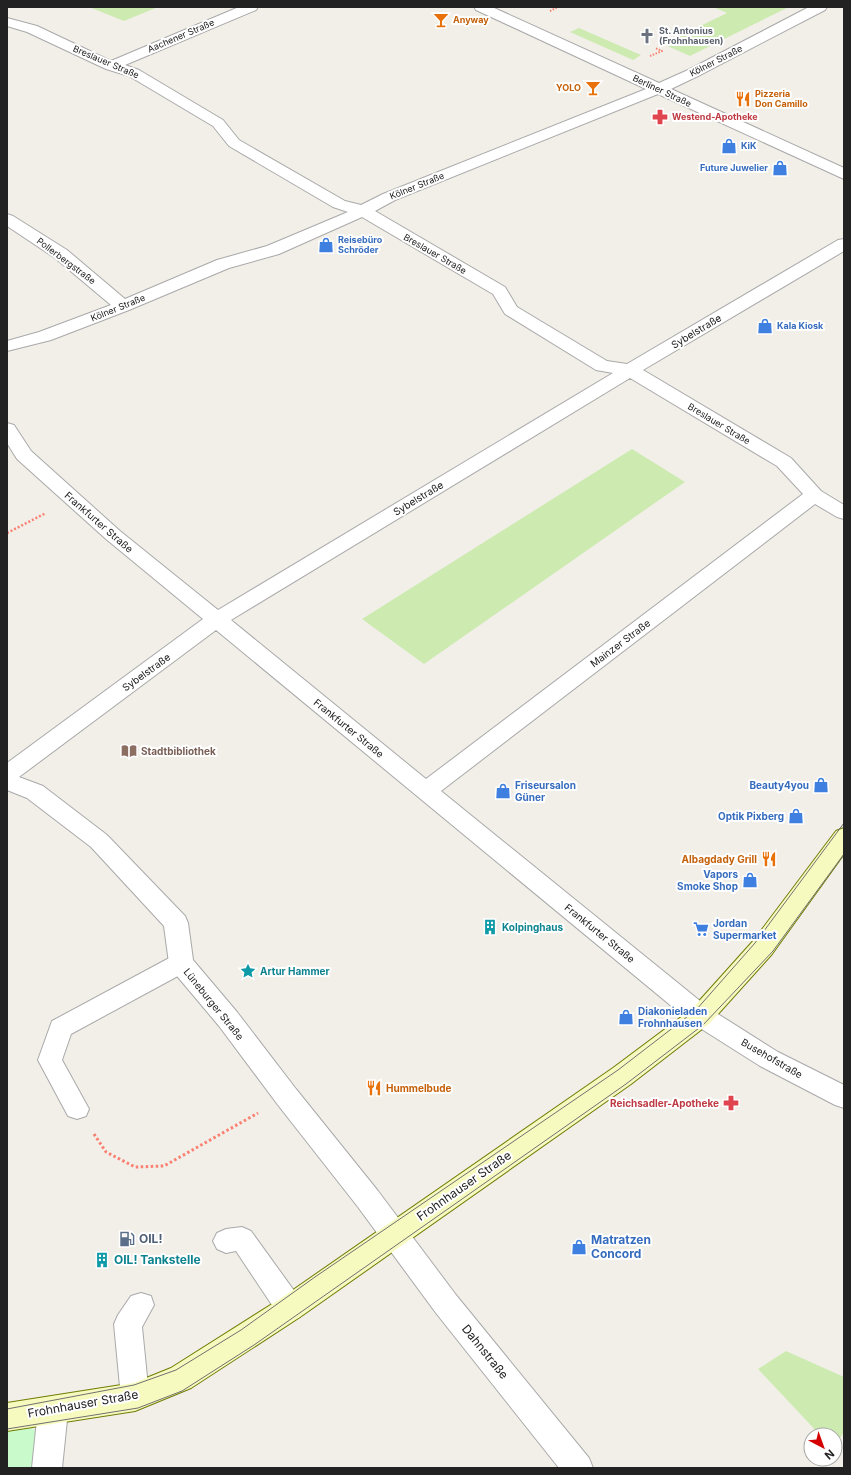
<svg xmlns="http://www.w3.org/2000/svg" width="851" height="1475" font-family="Inter,sans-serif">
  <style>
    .grass { fill: #cdebb0 }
    .park { fill: #c8facc }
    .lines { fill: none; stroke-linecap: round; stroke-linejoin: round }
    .lane-casing { stroke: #a9a9a9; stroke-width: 2 }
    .street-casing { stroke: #a9a9a9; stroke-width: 2 }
    .secondary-casing { stroke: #707d05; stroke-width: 2 }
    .path-far2 { stroke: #fa8072; stroke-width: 2; stroke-dasharray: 1.5 1.5; stroke-linecap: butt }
    .path-far1 { stroke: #fa8072; stroke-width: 2.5; stroke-dasharray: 2 2; stroke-linecap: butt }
    .path { stroke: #fa8072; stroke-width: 3; stroke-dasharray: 2.5 2.5; stroke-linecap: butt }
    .lane { fill: #fff; fill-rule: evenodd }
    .street { fill: #fff; fill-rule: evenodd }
    .secondary { fill: #f7fabf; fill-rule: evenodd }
    .tram { stroke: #707070; stroke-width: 1 }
    .labels { text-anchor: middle; stroke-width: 4; stroke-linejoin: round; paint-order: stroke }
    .far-food-label { font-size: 9px; font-weight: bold; fill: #c56008; stroke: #fff; text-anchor: start }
    .far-worship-label { font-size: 9px; font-weight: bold; fill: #5b616d; stroke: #fff; text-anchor: start }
    .far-street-label { font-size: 9px; fill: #222; stroke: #fff }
    .far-health-label { font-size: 9px; font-weight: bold; fill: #be3a42; stroke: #fff; text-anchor: start }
    .far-shop-label { font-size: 9px; font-weight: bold; fill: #366cbe; stroke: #fff; text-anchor: start }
    .street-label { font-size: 10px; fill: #222; stroke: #fff }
    .education-label { font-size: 10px; font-weight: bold; fill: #785e54; stroke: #fff; text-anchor: start }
    .shop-label { font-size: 10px; font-weight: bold; fill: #366cbe; stroke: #fff; text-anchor: start }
    .food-label { font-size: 10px; font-weight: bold; fill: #c56008; stroke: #fff; text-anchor: end }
    .culture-label { font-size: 10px; font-weight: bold; fill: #0d838f; stroke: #fff; text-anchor: start }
    .health-label { font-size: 10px; font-weight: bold; fill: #be3a42; stroke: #fff; text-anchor: end }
    .near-street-label { font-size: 12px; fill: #222; stroke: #fff }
    .near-service-label { font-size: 12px; font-weight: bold; fill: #4e5e75; stroke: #fff; text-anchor: start }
    .near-shop-label { font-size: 12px; font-weight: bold; fill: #366cbe; stroke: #fff; text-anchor: start }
    .near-culture-label { font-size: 12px; font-weight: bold; fill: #0d838f; stroke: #fff; text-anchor: start }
  </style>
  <rect width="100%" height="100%" fill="#f2efe9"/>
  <!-- grass -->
  <path class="grass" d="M89 7H158L124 21Z
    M713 7H789L690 56 663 44 727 13Z
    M579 28 641 55 633 60 570 32Z
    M632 449 685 482 424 664 362 619Z
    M786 1351 844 1377V1432L837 1443 843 1448 836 1452 835 1435H820L758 1369Z"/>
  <!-- park -->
  <path class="park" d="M22 1421 45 1438 33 1468H7V1423Z"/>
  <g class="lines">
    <defs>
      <path id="lane" d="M181 954 189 956 193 963 189 970 71 1034 62 1060 89 1109 86 1116 77 1119 68 1116 38 1060 52 1021 173 956Z
        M242 1227 251 1231 300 1299 304 1308 300 1317 290 1320 280 1317 236 1251 226 1253 217 1249 213 1241 217 1233 226 1229Z
        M141 1293 151 1296 154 1305 142 1327 149 1397 145 1406 135 1410 125 1406 121 1397 114 1324 118 1315 131 1296Z"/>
      <path id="street" d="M239 7H258L256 10 125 65 139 70 223 120 239 140 345 201 361 205 383 194 646 89 476 10 474 7H492L659 83 688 70 809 7H827L825 10 698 76 671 89 844 168V179L658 94 395 200 375 211 505 287 517 307 607 361 627 364 838 240 844 239V251L643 370 791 458 821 491 844 505V519L837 517 815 504 441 791 710 1009 778 1052 844 1085V1108L835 1105 760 1066 692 1023 216 630 19 777 43 786 107 835 185 916 188 923 193 960 237 1012 296 1089 378 1191 456 1295 589 1458 593 1468H559L436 1313 358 1207 278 1105 219 1026 172 970 169 963 164 926 91 847 27 798 7 790V763L203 619 106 539 17 459 7 443V423L14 425 31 451 120 531 218 610 613 373 596 370 505 314 493 294 362 217 279 254 229 268 129 310 51 340 7 351V341L39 332 111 305 55 258 7 226V214L13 216 67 250 125 299 217 260 267 246 348 212 333 207 229 146 213 126 129 76 106 69 27 32 7 26V18L37 26 111 61ZM630 378 777 466 803 494 426 779 231 620Z
        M53 1396 63 1400 68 1410 62 1468H32L38 1410 43 1400Z"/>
      <path id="secondary" d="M844 828V854L772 954 710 1023 631 1084 300 1317 191 1388 135 1411 7 1431V1403L134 1383 171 1368 280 1299 613 1068 692 1009 754 940 836 831Z"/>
    </defs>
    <!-- lane casing -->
    <use href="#lane" class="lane-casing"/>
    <!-- street casing -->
    <use href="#street" class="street-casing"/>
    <!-- secondary casing -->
    <use href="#secondary" class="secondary-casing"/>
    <!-- path-far2 -->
    <path class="path-far2" d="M550 11 558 7
      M650 56 662 51 655 48"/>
    <!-- path-far1 -->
    <path class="path-far1" d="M7 533 46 513"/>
    <!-- path -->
    <path class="path" d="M94 1134 106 1152 135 1167 164 1166 258 1113"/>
    <!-- lane -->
    <use href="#lane" class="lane"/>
    <!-- street -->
    <use href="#street" class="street"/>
    <!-- secondary -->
    <use href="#secondary" class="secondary"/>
    <!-- tram -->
    <path class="tram" d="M7 1409 134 1385 176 1370 241 1330 315 1277 618 1070 696 1010 755 943 844 823
      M7 1429 138 1408 182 1391 254 1345 626 1084 703 1025 773 951 844 854"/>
  </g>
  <!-- icons -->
  <defs>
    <symbol id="bar-bare" viewBox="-9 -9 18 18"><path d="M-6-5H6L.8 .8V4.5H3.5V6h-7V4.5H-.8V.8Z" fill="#e8710a" stroke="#fff" stroke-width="2.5" paint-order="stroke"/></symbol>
    <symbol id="church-bare" viewBox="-9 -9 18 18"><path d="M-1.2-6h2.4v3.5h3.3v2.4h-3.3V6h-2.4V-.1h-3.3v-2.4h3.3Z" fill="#6b7280" stroke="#fff" stroke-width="2.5" paint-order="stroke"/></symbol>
    <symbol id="restaurant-bare" viewBox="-9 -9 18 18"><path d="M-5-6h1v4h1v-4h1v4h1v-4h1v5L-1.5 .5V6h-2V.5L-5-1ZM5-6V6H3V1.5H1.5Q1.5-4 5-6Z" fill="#e8710a" stroke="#fff" stroke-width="2.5" paint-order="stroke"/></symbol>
    <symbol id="pharmacy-bare" viewBox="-9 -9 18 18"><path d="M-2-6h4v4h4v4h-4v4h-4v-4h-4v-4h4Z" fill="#e0444e" stroke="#fff" stroke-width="2.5" paint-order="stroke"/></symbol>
    <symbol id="shop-bare" viewBox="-9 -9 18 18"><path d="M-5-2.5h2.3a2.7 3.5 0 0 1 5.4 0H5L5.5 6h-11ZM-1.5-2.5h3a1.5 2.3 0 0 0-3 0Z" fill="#3f7fe0" stroke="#fff" stroke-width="2.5" paint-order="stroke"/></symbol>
    <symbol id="library-bare" viewBox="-9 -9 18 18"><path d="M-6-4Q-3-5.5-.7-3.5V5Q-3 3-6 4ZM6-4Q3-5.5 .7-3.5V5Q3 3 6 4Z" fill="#8d6e63" stroke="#fff" stroke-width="2.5" paint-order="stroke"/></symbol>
    <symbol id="building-bare" viewBox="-9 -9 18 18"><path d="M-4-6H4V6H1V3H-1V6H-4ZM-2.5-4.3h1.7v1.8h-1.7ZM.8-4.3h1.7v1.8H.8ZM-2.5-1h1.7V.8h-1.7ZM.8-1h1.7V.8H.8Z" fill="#0f9aa8" stroke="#fff" stroke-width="2.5" paint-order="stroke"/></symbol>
    <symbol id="supermarket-bare" viewBox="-9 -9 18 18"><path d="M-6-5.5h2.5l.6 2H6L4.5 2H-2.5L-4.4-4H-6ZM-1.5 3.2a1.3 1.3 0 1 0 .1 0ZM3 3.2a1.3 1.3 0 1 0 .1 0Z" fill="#3f7fe0" stroke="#fff" stroke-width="2.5" paint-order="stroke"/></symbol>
    <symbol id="sight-bare" viewBox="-9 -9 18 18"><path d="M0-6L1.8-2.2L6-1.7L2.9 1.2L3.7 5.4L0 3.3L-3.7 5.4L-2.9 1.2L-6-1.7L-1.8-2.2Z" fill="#0f9aa8" stroke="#fff" stroke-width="2.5" paint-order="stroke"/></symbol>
    <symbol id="fuel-bare" viewBox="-9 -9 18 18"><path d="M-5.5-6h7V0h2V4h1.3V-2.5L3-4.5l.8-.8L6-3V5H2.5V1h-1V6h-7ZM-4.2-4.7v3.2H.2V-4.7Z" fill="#5c6f8a" stroke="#fff" stroke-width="2.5" paint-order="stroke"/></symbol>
  </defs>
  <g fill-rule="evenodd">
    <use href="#bar-bare" x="430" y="9" width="22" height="22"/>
    <use href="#church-bare" x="636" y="25" width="22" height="22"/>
    <use href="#bar-bare" x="582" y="77" width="22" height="22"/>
    <use href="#restaurant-bare" x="732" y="88" width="22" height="22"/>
    <use href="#pharmacy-bare" x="649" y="106" width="22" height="22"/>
    <use href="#shop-bare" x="718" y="135" width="22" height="22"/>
    <use href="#shop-bare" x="769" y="157" width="22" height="22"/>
    <use href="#shop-bare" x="315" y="234" width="22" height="22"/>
    <use href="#shop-bare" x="754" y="315" width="22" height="22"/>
    <use href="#library-bare" x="118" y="740" width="22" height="22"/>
    <use href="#shop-bare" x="810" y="774" width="22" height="22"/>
    <use href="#shop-bare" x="492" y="780" width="22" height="22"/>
    <use href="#shop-bare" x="785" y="805" width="22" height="22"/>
    <use href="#restaurant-bare" x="758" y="848" width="22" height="22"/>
    <use href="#shop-bare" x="739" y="869" width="22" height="22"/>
    <use href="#building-bare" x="479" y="916" width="22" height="22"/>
    <use href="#supermarket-bare" x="690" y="918" width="22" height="22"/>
    <use href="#sight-bare" x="237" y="960" width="22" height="22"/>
    <use href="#shop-bare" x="615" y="1006" width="22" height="22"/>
    <use href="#restaurant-bare" x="363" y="1077" width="22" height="22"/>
    <use href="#pharmacy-bare" x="720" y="1092" width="22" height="22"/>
    <use href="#fuel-bare" x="116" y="1228" width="22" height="22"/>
    <use href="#shop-bare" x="568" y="1236" width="22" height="22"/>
    <use href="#building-bare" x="91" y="1249" width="22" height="22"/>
  </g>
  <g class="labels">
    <!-- far-food labels -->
    <g class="far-food-label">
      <text x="453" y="23">Anyway</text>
      <text x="581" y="91" text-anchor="end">YOLO</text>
      <text x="755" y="97">Pizzeria<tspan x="755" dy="10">Don Camillo</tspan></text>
    </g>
    <!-- far-worship labels -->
    <g class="far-worship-label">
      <text x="659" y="34">St. Antonius<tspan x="659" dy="10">(Frohnhausen)</tspan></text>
    </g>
    <!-- far-street labels -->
    <g class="far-street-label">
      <text transform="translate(181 36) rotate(-23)" y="3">Aachener Straße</text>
      <text transform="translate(716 61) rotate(-27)" y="3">Kölner Straße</text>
      <text transform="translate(106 62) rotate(23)" y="3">Breslauer Straße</text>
      <text transform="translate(662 91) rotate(25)" y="3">Berliner Straße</text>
      <text transform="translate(417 186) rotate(-22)" y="3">Kölner Straße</text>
      <text transform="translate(435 254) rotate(30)" y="3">Breslauer Straße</text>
      <text transform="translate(66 261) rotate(37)" y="3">Pollerbergstraße</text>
      <text transform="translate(118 308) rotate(-22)" y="3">Kölner Straße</text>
      <text transform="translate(719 424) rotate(31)" y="3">Breslauer Straße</text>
    </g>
    <!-- far-health labels -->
    <g class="far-health-label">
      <text x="672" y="120">Westend-Apotheke</text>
    </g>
    <!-- far-shop labels -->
    <g class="far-shop-label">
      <text x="741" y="149">KiK</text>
      <text x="768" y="171" text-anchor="end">Future Juwelier</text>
      <text x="338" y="243">Reisebüro<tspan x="338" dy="10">Schröder</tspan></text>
      <text x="777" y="329">Kala Kiosk</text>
    </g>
    <!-- street labels -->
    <g class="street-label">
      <text transform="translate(696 331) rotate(-31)" y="4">Sybelstraße</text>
      <text transform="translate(418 498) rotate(-31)" y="4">Sybelstraße</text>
      <text transform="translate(99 522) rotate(41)" y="4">Frankfurter Straße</text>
      <text transform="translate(620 643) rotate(-37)" y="4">Mainzer Straße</text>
      <text transform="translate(146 672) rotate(-36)" y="4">Sybelstraße</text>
      <text transform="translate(349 728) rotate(39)" y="4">Frankfurter Straße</text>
      <text transform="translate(600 933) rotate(39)" y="4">Frankfurter Straße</text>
      <text transform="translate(214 1004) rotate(51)" y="4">Lüneburger Straße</text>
      <text transform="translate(772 1058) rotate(30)" y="4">Busehofstraße</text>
    </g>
    <!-- education labels -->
    <g class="education-label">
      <text x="141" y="755">Stadtbibliothek</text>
    </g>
    <!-- shop labels -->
    <g class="shop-label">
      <text x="515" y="789">Friseursalon<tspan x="515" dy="12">Güner</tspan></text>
      <text x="809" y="789" text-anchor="end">Beauty4you</text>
      <text x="784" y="820" text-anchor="end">Optik Pixberg</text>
      <text x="738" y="878" text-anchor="end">Vapors<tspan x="738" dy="12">Smoke Shop</tspan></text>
      <text x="713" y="927">Jordan<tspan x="713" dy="12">Supermarket</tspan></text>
      <text x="638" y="1015">Diakonieladen<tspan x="638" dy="12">Frohnhausen</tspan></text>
    </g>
    <!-- food labels -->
    <g class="food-label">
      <text x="757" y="863">Albagdady Grill</text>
      <text x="386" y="1092" text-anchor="start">Hummelbude</text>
    </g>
    <!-- culture labels -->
    <g class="culture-label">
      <text x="502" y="931">Kolpinghaus</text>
      <text x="260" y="975">Artur Hammer</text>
    </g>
    <!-- health labels -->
    <g class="health-label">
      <text x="719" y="1107">Reichsadler-Apotheke</text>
    </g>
    <!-- near-street labels -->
    <g class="near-street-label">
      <text transform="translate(464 1186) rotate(-35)" y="4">Frohnhauser Straße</text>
      <text transform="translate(485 1352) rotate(51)" y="4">Dahnstraße</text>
      <text transform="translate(83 1404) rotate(-10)" y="4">Frohnhauser Straße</text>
    </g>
    <!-- near-service labels -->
    <g class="near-service-label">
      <text x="139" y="1243">OIL!</text>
    </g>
    <!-- near-shop labels -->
    <g class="near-shop-label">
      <text x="591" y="1244">Matratzen<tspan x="591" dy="14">Concord</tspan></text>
    </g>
    <!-- near-culture labels -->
    <g class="near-culture-label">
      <text x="114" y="1264">OIL! Tankstelle</text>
    </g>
  </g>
  <!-- border -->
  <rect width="851" height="1475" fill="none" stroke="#222222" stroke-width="16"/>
  <!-- north arrow -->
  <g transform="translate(823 1447) rotate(139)"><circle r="19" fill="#ffffff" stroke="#a7a7a7"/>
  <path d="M0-3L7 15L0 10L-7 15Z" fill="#d40000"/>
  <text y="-6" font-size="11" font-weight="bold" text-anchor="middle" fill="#222222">N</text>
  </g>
</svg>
